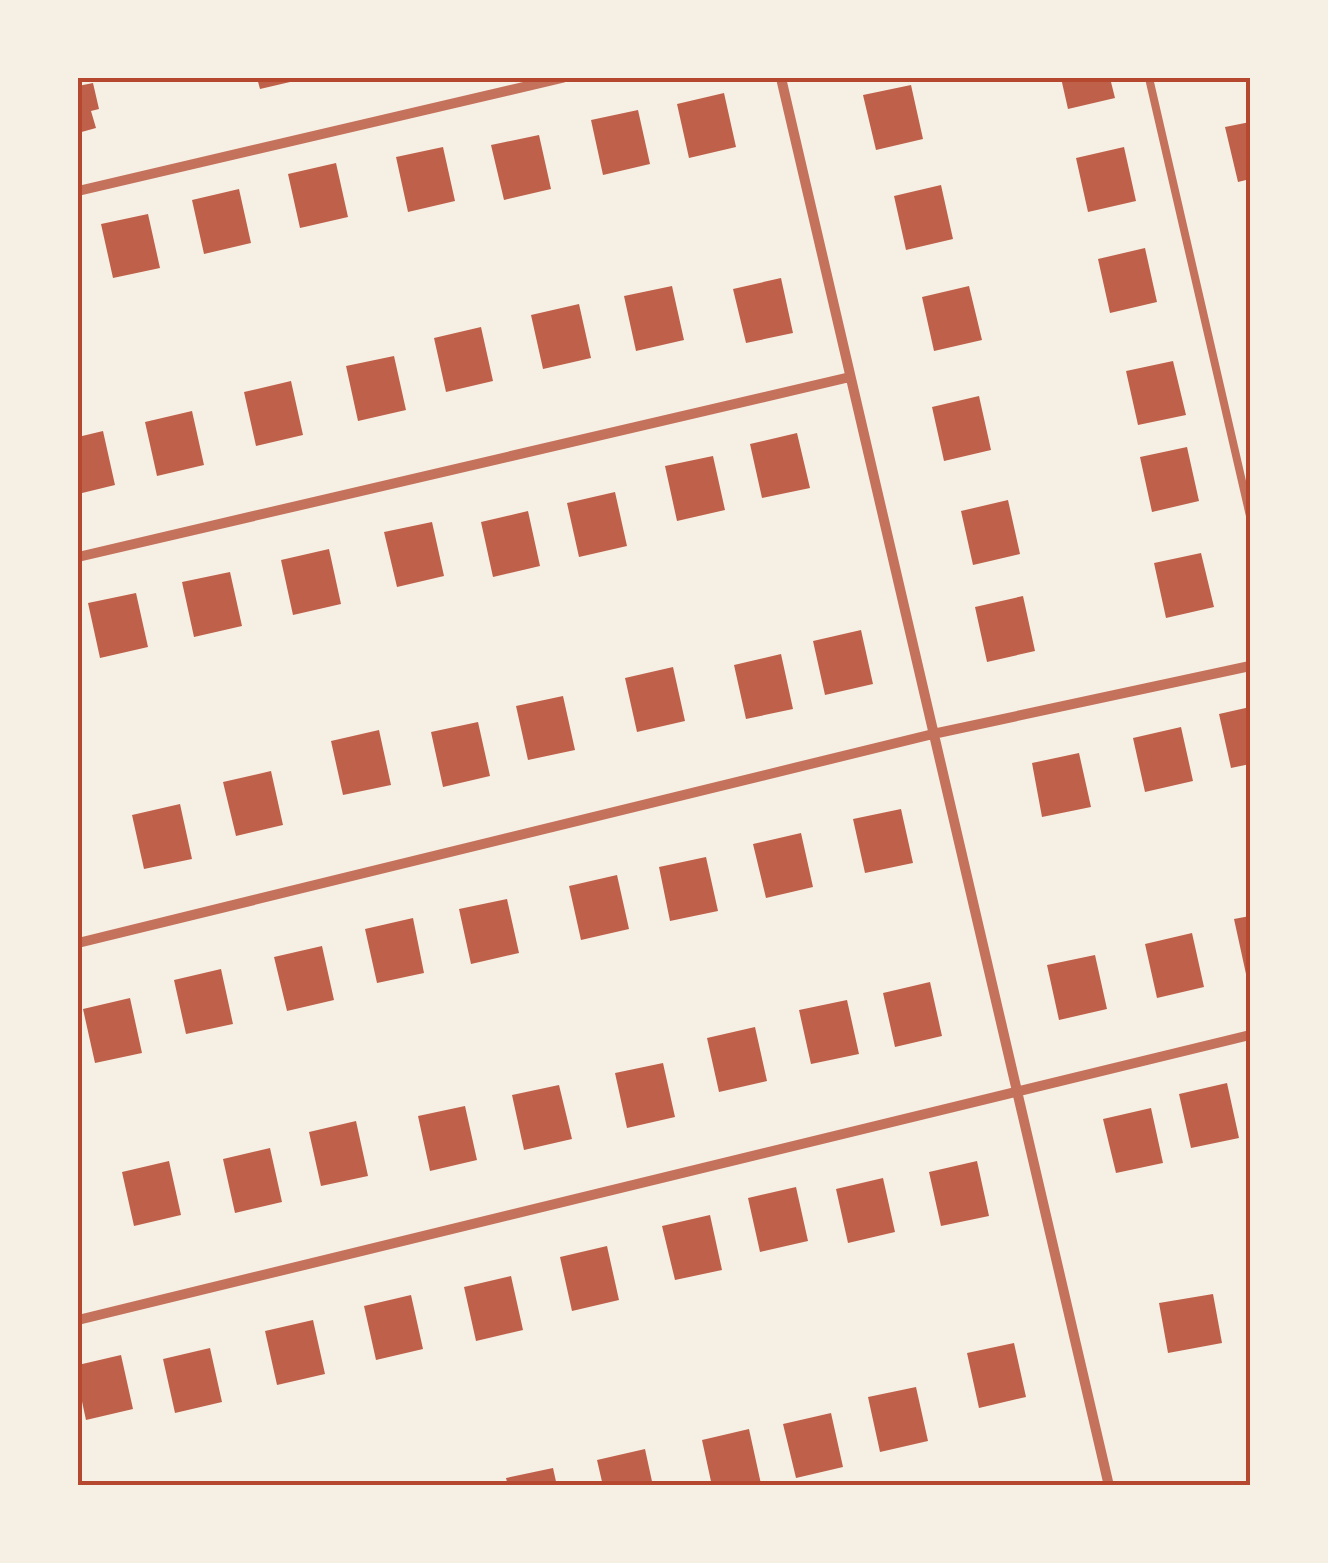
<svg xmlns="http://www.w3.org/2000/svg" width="1328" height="1563" font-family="'Roboto Condensed',sans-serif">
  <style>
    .building { fill: #bf614a }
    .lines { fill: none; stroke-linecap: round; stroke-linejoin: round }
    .service { stroke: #c5725c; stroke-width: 8 }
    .minor { stroke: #c5725c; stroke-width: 10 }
    .neatline { fill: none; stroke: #b5482f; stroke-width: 4 }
  </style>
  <rect width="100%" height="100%" fill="#f6efe4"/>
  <!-- building -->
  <path class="building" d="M257 78H303V79L260 89Z
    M1061 78H1110L1115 98 1068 109Z
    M93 83 99 109 91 111 96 128 78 133V86Z
    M911 85 923 139 876 150 863 95Z
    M724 93 736 147 689 158 677 104Z
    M638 110 650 164 603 175 591 120Z
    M1250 122V179L1238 182 1225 127Z
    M539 135 551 189 504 200 491 145Z
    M443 147 455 201 408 212 396 157Z
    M1124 147 1136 201 1088 212 1076 158Z
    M336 163 348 217 300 228 288 174Z
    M941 185 953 239 906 250 894 196Z
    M239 189 251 243 204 254 192 200Z
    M148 214 160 268 113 278 101 224Z
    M1145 248 1157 302 1110 313 1098 259Z
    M781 278 793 333 746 343 733 289Z
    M672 286 684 340 636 351 624 296Z
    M969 286 982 340 934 351 922 297Z
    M579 304 591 358 543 369 531 315Z
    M481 327 493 381 446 392 434 338Z
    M394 356 406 410 358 421 346 366Z
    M1173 361 1186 415 1138 425 1126 371Z
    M291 381 303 435 256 446 244 392Z
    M979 396 991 450 944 461 932 407Z
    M192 411 204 465 157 476 145 422Z
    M103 431 115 485 78 494V437Z
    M797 433 810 488 762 498 750 444Z
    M1187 447 1199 501 1152 512 1140 457Z
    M713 456 725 510 677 521 665 466Z
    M615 492 627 546 579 557 567 503Z
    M1008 500 1020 554 973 565 961 511Z
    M528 511 540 566 493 577 481 522Z
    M432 522 444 576 397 587 384 532Z
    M329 549 341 604 293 615 281 560Z
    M1201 553 1214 607 1166 618 1154 563Z
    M230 572 242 626 194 637 182 582Z
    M136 593 148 647 100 658 88 603Z
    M1023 596 1035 651 987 662 975 607Z
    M861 630 873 684 825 695 813 641Z
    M781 654 793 709 746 719 734 665Z
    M673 667 685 721 637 732 625 678Z
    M563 696 575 750 528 760 516 706Z
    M1250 707V764L1231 768 1219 714Z
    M478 722 490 776 443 787 431 732Z
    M1181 727 1193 781 1145 792 1133 738Z
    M379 730 391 785 343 795 331 741Z
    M1079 753 1091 807 1042 817 1032 763Z
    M271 771 283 825 236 836 223 782Z
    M180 804 192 859 144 869 132 815Z
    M901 809 913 863 865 873 853 819Z
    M801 833 813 887 766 898 753 844Z
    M706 857 718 911 670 921 659 867Z
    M617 875 629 929 581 940 569 886Z
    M507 899 519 953 471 964 459 909Z
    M1250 916V973L1246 974 1234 919Z
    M413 918 424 973 377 983 365 929Z
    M1192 933 1204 987 1157 998 1145 944Z
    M322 946 334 1000 287 1011 274 957Z
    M1095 955 1107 1009 1059 1020 1047 965Z
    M221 969 233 1024 186 1034 174 980Z
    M930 982 942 1036 895 1047 883 993Z
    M130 998 142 1053 95 1063 83 1009Z
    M847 1000 859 1054 811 1064 799 1010Z
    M755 1027 767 1081 719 1092 707 1038Z
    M663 1063 675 1117 627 1128 615 1073Z
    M1227 1083 1239 1138 1191 1148 1179 1094Z
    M559 1085 572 1139 524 1150 512 1095Z
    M465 1106 477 1160 430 1171 418 1116Z
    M1151 1108 1163 1163 1116 1173 1103 1119Z
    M356 1121 368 1176 321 1186 309 1132Z
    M270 1148 282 1202 235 1213 223 1159Z
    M169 1161 181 1215 134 1226 122 1172Z
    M977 1161 989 1216 941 1226 929 1172Z
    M883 1178 895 1232 848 1243 836 1189Z
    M796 1187 808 1241 760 1252 748 1198Z
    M710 1215 722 1270 675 1280 662 1226Z
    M607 1246 619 1300 572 1311 560 1257Z
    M511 1276 523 1330 476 1341 464 1287Z
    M1213 1294 1222 1343 1168 1353 1159 1303Z
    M411 1295 423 1349 376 1360 364 1306Z
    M313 1320 325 1374 277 1385 265 1331Z
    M1014 1343 1026 1397 979 1408 967 1353Z
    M210 1348 222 1402 175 1413 163 1359Z
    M121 1355 133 1409 86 1420 78 1383V1365Z
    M916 1387 928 1441 880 1452 868 1397Z
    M831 1413 843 1467 796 1478 783 1424Z
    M749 1429 761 1484 712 1486 702 1440Z
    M645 1449 653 1486H603L597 1460Z
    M553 1468 557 1486H508L506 1478Z"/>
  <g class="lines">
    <!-- service -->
    <path class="service" d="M1149 78 1250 516"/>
    <!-- minor -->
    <path class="minor" d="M781 78 1109 1486
      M78 191 562 78
      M78 557 850 377
      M78 943 933 734 1250 666
      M78 1320 1250 1035"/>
  </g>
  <!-- border -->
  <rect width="1328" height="1563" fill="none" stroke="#f6efe4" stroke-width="160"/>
  <rect x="80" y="80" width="1168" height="1403" class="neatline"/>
</svg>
